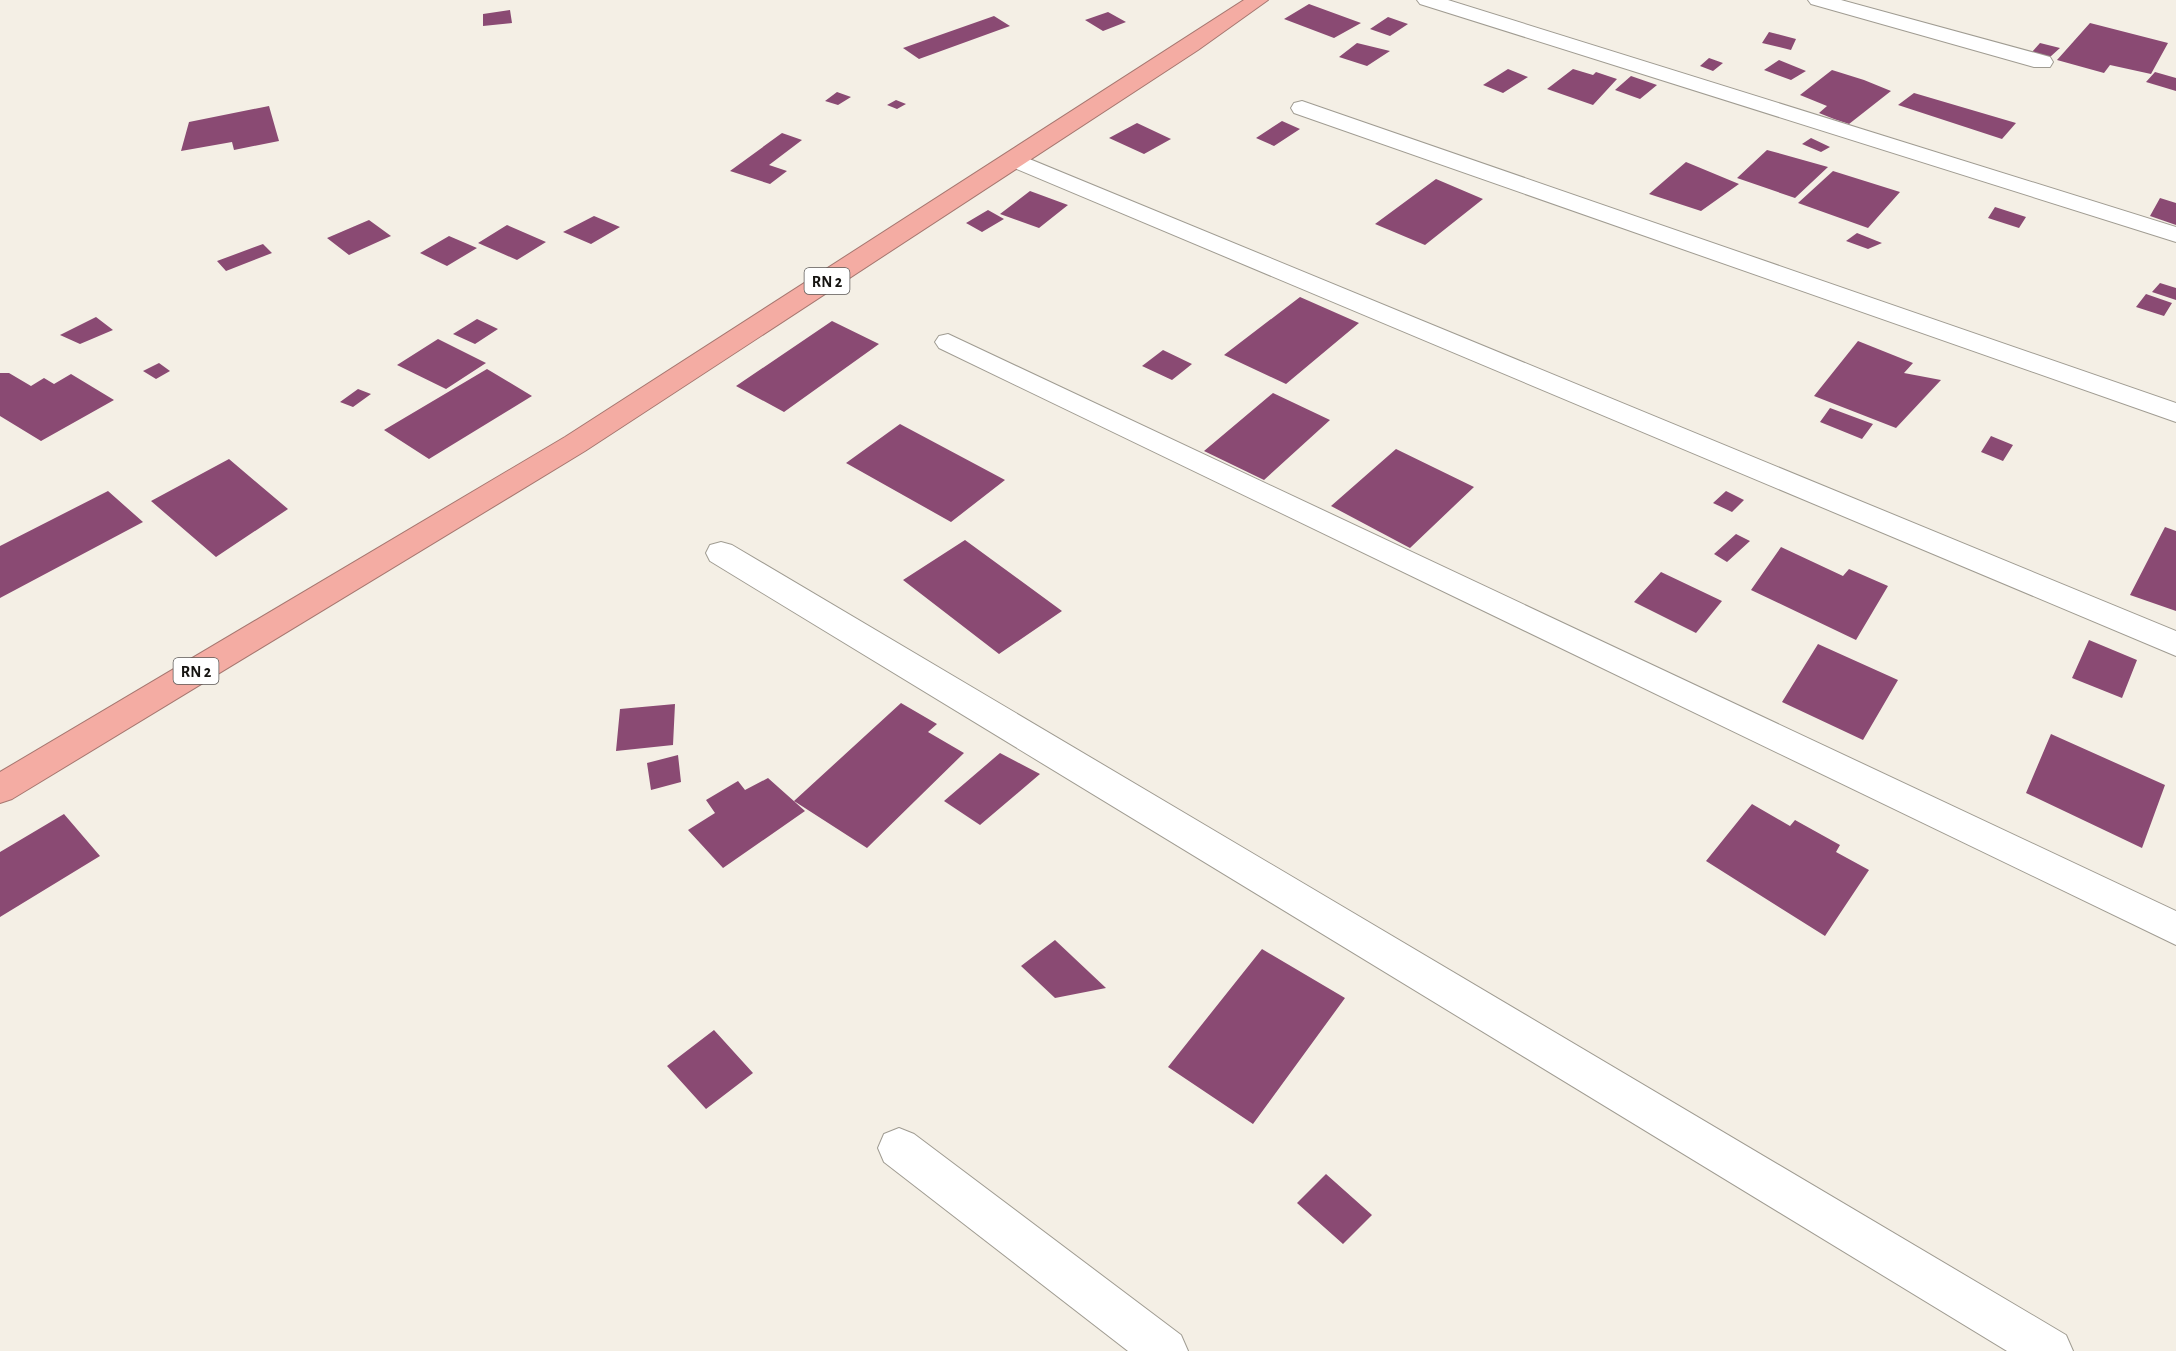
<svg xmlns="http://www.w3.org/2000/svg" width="2176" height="1351" font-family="'Alegreya Sans',sans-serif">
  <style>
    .building { fill: #8a4a73 }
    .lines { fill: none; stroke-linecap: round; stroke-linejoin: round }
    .minor-casing { stroke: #a09c92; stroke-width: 2 }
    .highway-casing { stroke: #a67770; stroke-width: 2 }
    .minor { fill: #fff; fill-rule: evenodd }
    .highway { fill: #f4aca3; fill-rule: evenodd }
    .labels { text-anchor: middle; stroke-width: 6; stroke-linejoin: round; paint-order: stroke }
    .shield { fill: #fff; stroke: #5c5a58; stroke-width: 1.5 }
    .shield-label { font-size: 16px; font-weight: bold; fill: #161411 }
  </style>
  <rect width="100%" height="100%" fill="#f4efe5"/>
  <!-- building -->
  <path class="building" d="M1309 4 1361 23 1334 38 1284 19Z
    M510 10 512 23 483 26V14Z
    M1108 12 1126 22 1103 31 1085 20Z
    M994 16 1010 26 919 59 903 48Z
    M1388 17 1408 24 1390 36 1370 29Z
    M2090 23 2168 43 2151 74 2110 65 2104 73 2057 60Z
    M1769 32 1796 39 1791 50 1762 43Z
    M1357 43 1390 51 1367 66 1339 57Z
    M2040 43 2060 48 2050 57 2031 53Z
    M1709 58 1723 63 1713 71 1700 66Z
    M1779 60 1806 71 1791 80 1764 70Z
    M1508 69 1528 77 1503 93 1483 85Z
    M1573 69 1593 75 1596 72 1617 79 1593 105 1547 89Z
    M1832 70 1864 80 1891 91 1849 124 1834 119 1819 113 1827 106 1800 95Z
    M2155 72 2176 78V91L2146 82Z
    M1631 76 1657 85 1640 99 1615 90Z
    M837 92 851 97 838 105 825 101Z
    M1914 93 2016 123 2002 139 1898 105Z
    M896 100 906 104 897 109 887 105Z
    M269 106 279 141 234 150 232 142 181 151 189 122Z
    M1282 121 1300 129 1274 146 1256 138Z
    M1137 123 1171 139 1144 154 1109 138Z
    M782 133 802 140 769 165 787 171 770 184 730 171Z
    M1811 138 1830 147 1821 152 1802 144Z
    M1767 150 1828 167 1795 198 1737 178Z
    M1686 162 1739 184 1701 211 1649 194Z
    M1833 171 1900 192 1868 228 1798 203Z
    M1436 179 1483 199 1425 245 1375 224Z
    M1030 191 1068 205 1039 228 1000 214Z
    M2160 198 2176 203V225L2150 216Z
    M1995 207 2026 217 2019 228 1988 218Z
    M988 210 1004 219 982 232 966 223Z
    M594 216 620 227 591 244 563 232Z
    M369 220 391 236 349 255 327 238Z
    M507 225 546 242 517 260 478 243Z
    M1857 233 1882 243 1868 249 1846 241Z
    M449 236 477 248 447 266 420 253Z
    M263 244 272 253 226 271 217 261Z
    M2160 283 2176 288V300L2152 292Z
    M2146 294 2172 303 2164 316 2136 307Z
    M1300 297 1359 323 1286 384 1224 355Z
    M96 317 113 330 80 344 60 335Z
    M477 319 498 329 475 344 453 334Z
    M832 321 879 344 784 412 736 386Z
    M438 339 486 363 446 389 397 365Z
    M1858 341 1913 363 1904 373 1941 380 1896 428 1814 396Z
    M1163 350 1192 364 1172 380 1142 366Z
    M159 363 170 371 156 379 143 371Z
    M487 369 532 396 429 459 384 430Z
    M0 373H9L31 386 44 378 54 384 71 374 114 400 41 441 0 416Z
    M358 389 371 394 353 407 340 402Z
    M1273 393 1330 420 1264 480 1204 451Z
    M1830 408 1873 424 1862 439 1820 422Z
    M900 424 1005 480 951 522 846 463Z
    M1991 436 2013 445 2003 461 1981 452Z
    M1396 449 1474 487 1410 548 1331 506Z
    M229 459 288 509 216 557 151 501Z
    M108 491 143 522 0 598V546Z
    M1726 491 1744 500 1732 512 1713 503Z
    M2165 527 2176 531V611L2130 595Z
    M1736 534 1750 541 1727 562 1714 554Z
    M965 540 1062 611 999 654 903 580Z
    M1781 547 1843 576 1849 569 1888 586 1856 640 1751 590Z
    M1661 572 1722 601 1696 633 1634 602Z
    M2089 640 2137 660 2122 698 2072 678Z
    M1818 644 1898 680 1863 740 1782 702Z
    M901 703 937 724 928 732 964 753 867 848 794 801Z
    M675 704 673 745 616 751 620 709Z
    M2051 734 2165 785 2142 848 2026 793Z
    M1000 753 1040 774 980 825 944 801Z
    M678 755 681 782 651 790 647 763Z
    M768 778 805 811 723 868 688 830 715 813 706 800 738 781 745 790Z
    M1752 804 1790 826 1795 820 1840 845 1836 852 1869 870 1825 936 1706 861Z
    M64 814 100 856 0 917V852Z
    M1055 940 1106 988 1055 998 1021 966Z
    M1262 949 1345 998 1253 1124 1168 1067Z
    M714 1030 753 1073 706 1109 667 1066Z
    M1326 1174 1372 1215 1343 1244 1297 1203Z"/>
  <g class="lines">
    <defs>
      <path id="minor" d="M1417 0H1448L2176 227V242L1420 4Z
        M1808 0H1841L2050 57 2053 62 2050 67H2034L1811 4Z
        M1302 101 2176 403V422L1294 113 1291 108 1294 103Z
        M1015 153 2176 631V656L1007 165 1003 160 1007 155Z
        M948 334 2176 911V945L939 348 935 342 939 336Z
        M721 542 732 545 2066 1335 2073 1351H2007L710 561 706 553 710 545Z
        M899 1128 914 1134 1181 1335 1188 1351H1128L884 1162 878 1148 884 1134Z"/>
      <path id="highway" d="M1244 0H1268L1198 50 585 451 12 799 0 803V772L565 437Z"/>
    </defs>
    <!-- minor casing -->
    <use href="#minor" class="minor-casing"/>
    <!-- highway casing -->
    <use href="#highway" class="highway-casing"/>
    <!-- minor -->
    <use href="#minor" class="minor"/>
    <!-- highway -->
    <use href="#highway" class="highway"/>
  </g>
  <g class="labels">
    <!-- shield labels -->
    <g class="shield">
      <rect x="804.5" y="268" width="45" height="26" rx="4.5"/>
      <rect x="173.5" y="658" width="45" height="26" rx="4.5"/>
    </g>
    <g class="shield-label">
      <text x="827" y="287">RN 2</text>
      <text x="196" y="677">RN 2</text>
    </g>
  </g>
</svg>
